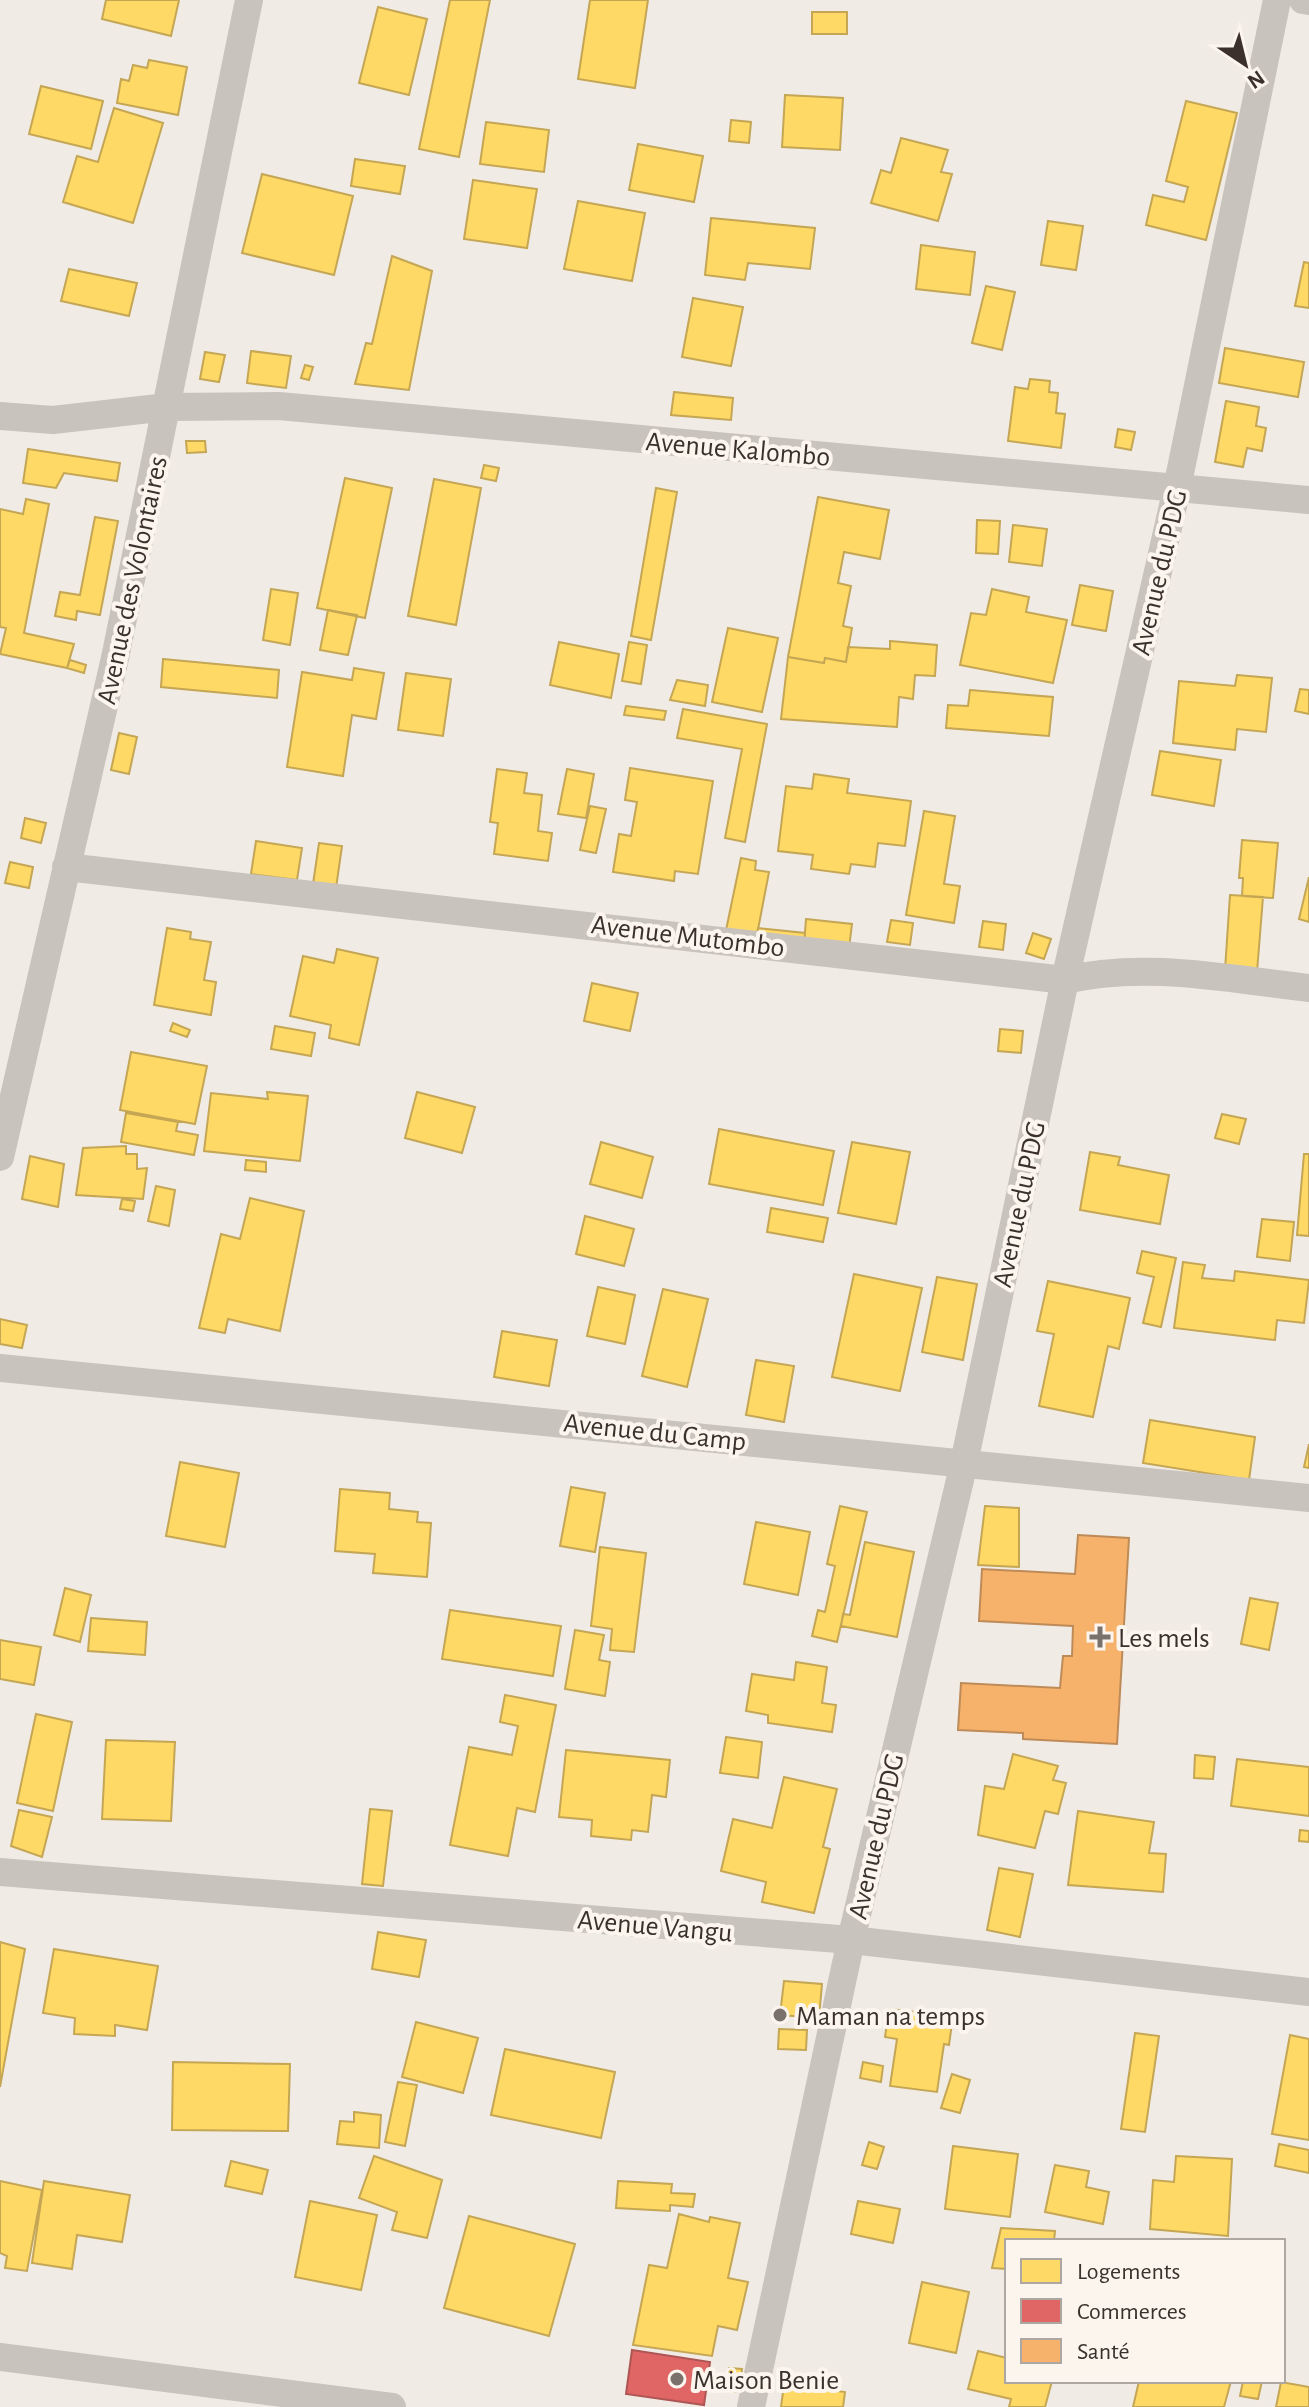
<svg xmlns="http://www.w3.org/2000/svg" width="1309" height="2407" font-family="'Alegreya Sans',sans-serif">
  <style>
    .homes { fill: #ffd966; stroke: #c4a654; stroke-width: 2 }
    .shops { fill: #e06666; stroke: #ae5654; stroke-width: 2 }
    .health { fill: #f6b26b; stroke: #be8b58; stroke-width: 2 }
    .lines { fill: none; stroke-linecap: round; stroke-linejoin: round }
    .street { stroke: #c9c3be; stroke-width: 28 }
    .poi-dot { fill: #7a716c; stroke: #fbf5ee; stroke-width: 3 }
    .labels { text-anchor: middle; stroke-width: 8; stroke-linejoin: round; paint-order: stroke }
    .street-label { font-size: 28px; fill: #3b302b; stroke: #fbf5ee }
    .poi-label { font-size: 28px; fill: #3b302b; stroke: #fbf5ee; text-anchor: start }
  </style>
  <rect width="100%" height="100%" fill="#f0ebe5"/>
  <!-- homes -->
  <path class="homes" d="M106 0H179L171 36 102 19Z
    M450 0H490L459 157 419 149Z
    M590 0H648L635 88 578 79Z
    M378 7 427 19 409 95 359 83Z
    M812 12H847V34H812Z
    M149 60 187 67 178 115 117 103 121 79 129 81 133 65 147 68Z
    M41 86 103 101 91 149 29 134Z
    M785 95 843 98 840 150 782 147Z
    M1186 101 1237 113 1206 240 1146 225 1153 195 1184 202 1188 187 1166 181Z
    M114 108 163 123 133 223 63 202 77 156 98 162Z
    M731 120 751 122 749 143 729 141Z
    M486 122 549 130 544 172 480 164Z
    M901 138 948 150 941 172 952 174 938 221 871 203 881 170 891 173Z
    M638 144 703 156 694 202 629 190Z
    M355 159 405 166 400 194 351 186Z
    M262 174 353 196 334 275 242 253Z
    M473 180 537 189 527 248 464 239Z
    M578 201 645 213 632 281 564 269Z
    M711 218 815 228 810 269 748 263 745 280 705 275Z
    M1048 221 1083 226 1076 270 1041 265Z
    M921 245 975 252 970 295 916 289Z
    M392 256 432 271 409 390 355 384 366 343 372 344Z
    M1304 262 1309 263V308L1295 306Z
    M69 269 137 283 129 316 61 301Z
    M986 286 1015 292 1002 350 972 343Z
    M693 298 743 307 731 366 682 357Z
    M1225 348 1304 362 1298 397 1219 383Z
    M251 351 291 356 286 388 247 383Z
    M205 352 225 355 219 382 200 379Z
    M305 365 313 367 309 380 301 378Z
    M1030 379 1050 381 1049 392 1058 393 1056 413 1065 414 1061 448 1008 441 1015 387 1028 389Z
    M674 392 733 398 731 420 671 415Z
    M1226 401 1259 407 1256 426 1266 428 1262 451 1247 448 1243 467 1215 462Z
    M1118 429 1135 432 1131 450 1115 447Z
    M186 441H205L206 452 187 453Z
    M28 449 120 463 117 481 64 473 56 488 23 483Z
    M484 465 499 468 496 481 481 478Z
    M345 478 392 488 365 618 317 608Z
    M434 479 481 488 456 625 408 616Z
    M656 488 677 492 651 640 631 636Z
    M818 497 889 510 880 559 844 552 838 583 851 586 843 626 852 628 846 662 825 658 824 663 788 657Z
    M26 499 49 504 24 633 74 644 67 668 0 654 6 628 0 627V509L23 514Z
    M95 517 118 521 100 615 77 611 76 620 55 616 60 592 80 595Z
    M977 520 1000 521 998 554 976 553Z
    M1013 525 1047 529 1042 566 1009 562Z
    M1080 585 1113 591 1106 631 1072 625Z
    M271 589 298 593 290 645 263 640Z
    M992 589 1029 597 1026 612 1067 620 1053 683 960 665 971 613 986 615Z
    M328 610 357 615 348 655 320 650Z
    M728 628 778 638 762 712 712 702Z
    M890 641 937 645 935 676 915 675 913 699 899 697 897 727 781 719 788 657 824 663 825 658 846 662 848 647 890 649Z
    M559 642 619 654 611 698 550 685Z
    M629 642 647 645 641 684 622 681Z
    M163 659 279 670 277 698 161 687Z
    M70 660 86 665 84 673 67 668Z
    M354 668 384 673 376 719 352 715 343 776 287 767 302 672 352 680Z
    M406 673 451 679 443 736 398 730Z
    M1237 675 1272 678 1266 732 1237 729 1235 750 1173 743 1179 681 1235 686Z
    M677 680 708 685 705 706 670 700Z
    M1300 689 1309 690V714L1295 711Z
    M970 690 1053 697 1049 736 946 728 948 705 968 706Z
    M626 706 666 711 664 720 624 715Z
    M683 709 767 724 745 842 725 838 742 749 677 738Z
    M119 733 137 737 129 774 111 770Z
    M1160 751 1221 760 1214 806 1152 795Z
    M630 768 713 781 698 874 675 871 674 881 613 872 619 834 631 836 637 802 625 800Z
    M497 769 527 773 524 793 542 795 538 831 552 833 548 861 494 854 498 823 490 822Z
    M567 769 594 774 586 818 558 814Z
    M814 774 849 779 847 793 911 801 905 846 878 843 875 867 851 864 849 874 811 869 813 855 778 851 786 786 812 789Z
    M590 806 606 809 596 853 580 850Z
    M924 811 955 816 944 884 960 886 954 923 906 915Z
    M25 818 46 823 41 843 21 838Z
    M1242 840 1278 843 1273 898 1242 896 1243 878H1239Z
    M256 841 302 848 297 880 251 874Z
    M319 843 342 846 336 888 313 884Z
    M741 858 756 861 755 870 769 872 756 940 725 935Z
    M10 862 33 867 29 888 5 883Z
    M1309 877V922L1299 919Z
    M1230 895 1263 897 1257 972 1225 970Z
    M806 919 852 924 849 948 804 945Z
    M891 920 913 923 910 945 887 942Z
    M983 921 1006 924 1003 950 979 947Z
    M167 928 191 932 190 939 211 942 204 980 216 982 211 1015 154 1005Z
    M758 928 805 933 804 945 756 940Z
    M1033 933 1051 939 1044 959 1026 953Z
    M337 949 378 958 359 1045 329 1038 331 1025 290 1016 303 956 334 963Z
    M592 983 638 993 630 1031 584 1021Z
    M173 1023 190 1030 187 1037 170 1031Z
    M275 1026 315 1033 311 1056 271 1049Z
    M1000 1029 1023 1031 1021 1053 998 1051Z
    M131 1052 207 1066 195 1124 120 1110Z
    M267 1092 308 1096 300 1161 204 1151 211 1093 268 1099Z
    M417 1092 475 1107 462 1153 405 1138Z
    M126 1113 178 1122 176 1131 198 1135 194 1155 121 1142Z
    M1222 1114 1246 1119 1239 1144 1215 1138Z
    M719 1129 834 1151 823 1205 709 1184Z
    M601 1142 653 1157 642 1198 590 1184Z
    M852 1142 910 1152 896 1224 838 1213Z
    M126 1146V1154H137V1169L147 1168 143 1199 76 1195 83 1148Z
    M1090 1152 1120 1157 1118 1165 1169 1175 1160 1224 1080 1210Z
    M1304 1154H1309V1236L1297 1235Z
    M30 1156 64 1164 58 1207 22 1199Z
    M246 1160 266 1162V1172L245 1170Z
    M156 1186 175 1190 169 1226 148 1221Z
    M250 1198 304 1211 280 1331 228 1319 225 1333 199 1328 221 1234 240 1239Z
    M122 1199 135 1201 133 1211 120 1209Z
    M771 1208 828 1218 823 1242 767 1232Z
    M585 1216 634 1229 624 1266 576 1254Z
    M1262 1219 1294 1222 1290 1261 1257 1257Z
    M1142 1251 1176 1258 1161 1327 1143 1323 1154 1277 1137 1273Z
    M1183 1262 1205 1265 1202 1278 1234 1281 1235 1271 1309 1280 1304 1323 1277 1320 1275 1340 1174 1328Z
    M854 1274 922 1288 900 1391 832 1377Z
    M937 1277 977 1284 963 1360 922 1352Z
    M1048 1281 1130 1298 1119 1349 1108 1346 1093 1417 1039 1406 1054 1334 1037 1331Z
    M598 1287 635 1295 625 1344 587 1336Z
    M663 1289 708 1299 687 1387 642 1376Z
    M0 1319 27 1325 22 1348 0 1344Z
    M502 1331 557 1340 549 1386 494 1377Z
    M756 1360 794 1366 784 1422 746 1415Z
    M1150 1420 1255 1437 1249 1480 1143 1463Z
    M1309 1444V1468L1304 1467Z
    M180 1462 239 1473 225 1547 166 1536Z
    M571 1487 605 1493 595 1552 560 1546Z
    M340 1489 390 1493 389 1509 418 1512 417 1522 431 1523 427 1577 373 1573 375 1554 335 1551Z
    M840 1506 867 1512 837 1642 812 1636 818 1610 825 1612 835 1566 827 1564Z
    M985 1506 1019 1508V1567L978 1565Z
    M756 1522 810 1532 798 1595 744 1584Z
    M865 1542 914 1552 897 1637 841 1626 843 1614 850 1615Z
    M600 1547 646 1553 634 1652 610 1650 612 1629 591 1626Z
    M65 1588 91 1595 80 1642 54 1635Z
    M1250 1598 1278 1603 1269 1650 1241 1644Z
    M450 1610 561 1626 553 1676 442 1659Z
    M91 1618 147 1622 145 1655 88 1651Z
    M575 1630 604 1635 599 1660 610 1662 605 1696 565 1689Z
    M0 1640 41 1647 34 1685 0 1679Z
    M796 1662 827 1667 822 1703 836 1705 832 1732 768 1723V1715L746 1711 752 1674 794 1680Z
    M505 1695 556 1705 535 1812 517 1808 508 1856 450 1845 469 1747 512 1755 518 1726 500 1722Z
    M36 1714 72 1722 53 1811 17 1803Z
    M726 1737 762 1742 758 1778 720 1773Z
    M106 1740 175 1742 171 1821 102 1819Z
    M566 1750 670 1760 666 1797 652 1795 648 1832 632 1830 631 1840 591 1836 592 1820 559 1817Z
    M1013 1754 1058 1766 1053 1780 1066 1783 1058 1814 1045 1811 1035 1848 978 1835 985 1786 1004 1789Z
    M1195 1755 1215 1757 1213 1779 1194 1778Z
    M1237 1759 1309 1767V1816L1231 1806Z
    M784 1777 837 1789 823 1847 830 1849 814 1913 762 1902 766 1882 721 1871 733 1819 772 1828Z
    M370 1809 392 1811 383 1886 362 1884Z
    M19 1810 52 1817 42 1857 11 1846Z
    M1078 1811 1154 1822 1149 1853 1166 1854 1163 1892 1068 1885Z
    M1300 1830 1309 1831V1842L1299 1841Z
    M999 1868 1033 1874 1020 1937 987 1930Z
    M378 1932 426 1940 419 1977 372 1969Z
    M0 1942 25 1949 0 2087Z
    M54 1949 158 1966 147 2030 115 2025V2036L74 2034 75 2018 43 2013Z
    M784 1981 822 1984 819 2018 780 2015Z
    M889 2009 953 2016 949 2045 944 2044 937 2092 890 2086 897 2039 885 2037Z
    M416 2022 478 2038 463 2093 402 2077Z
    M779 2029 807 2030 806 2050 778 2049Z
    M1135 2033 1159 2036 1145 2132 1121 2129Z
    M1290 2035 1309 2039V2140L1272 2134Z
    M505 2049 615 2072 601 2138 491 2115Z
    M173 2062 290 2064 288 2131 172 2130Z
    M863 2062 883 2066 881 2082 860 2078Z
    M952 2074 970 2080 960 2113 941 2108Z
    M398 2082 417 2085 405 2146 385 2142Z
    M354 2112 381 2115 379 2148 337 2144 340 2121 354 2122Z
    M869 2142 884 2147 877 2169 862 2165Z
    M1279 2144 1309 2150V2173L1275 2166Z
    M953 2146 1018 2154 1010 2217 945 2209Z
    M374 2156 442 2180 427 2238 392 2230 397 2212 359 2198Z
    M1176 2156 1232 2159 1228 2236 1150 2229 1153 2180 1174 2182Z
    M231 2161 268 2170 262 2194 225 2186Z
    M1055 2165 1089 2171 1086 2187 1109 2192 1103 2224 1045 2212Z
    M0 2181 42 2190 27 2271 5 2268 7 2256 0 2253Z
    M44 2181 130 2195 122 2242 77 2235 72 2269 32 2263Z
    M618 2181 672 2184 671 2193 695 2194 693 2207 670 2205V2211L616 2208Z
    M310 2201 377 2215 361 2290 295 2277Z
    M858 2201 900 2209 893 2243 851 2234Z
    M679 2214 709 2222 710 2217 740 2223 728 2278 748 2282 737 2330 718 2326 712 2356 633 2345 649 2265 667 2268Z
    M469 2216 575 2244 549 2336 444 2308Z
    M1001 2228 1055 2231 1054 2241H1007V2269L992 2268Z
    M922 2282 969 2292 956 2353 909 2343Z
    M978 2351 1007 2358V2381H1052L1045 2407H1009L1011 2399 968 2389Z
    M729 2368 742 2369 740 2392 726 2391Z
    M1139 2381H1231L1224 2407H1133Z
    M1243 2381H1262L1258 2399 1240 2396Z
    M1281 2382 1309 2387V2407H1276Z
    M784 2384 845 2392 843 2407H781Z"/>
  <!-- shops -->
  <path class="shops" d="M632 2350 710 2362 704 2405 626 2394Z"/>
  <!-- health -->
  <path class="health" d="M1078 1535 1129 1538 1117 1744 1023 1739V1733L958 1730 961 1683 1060 1688 1063 1656H1072L1073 1626 979 1621 982 1569 1075 1574Z"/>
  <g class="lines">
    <!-- street -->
    <path class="street" d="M1303 0 1309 1
      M0 416 53 420 167 407 279 406 1309 500
      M66 867 1065 980C1145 961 1228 979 1309 988
      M0 1157 115 658 249 0
      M0 1368 1309 1498
      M0 1872 851 1940 1309 1992
      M0 2357 392 2407
      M751 2407 851 1940 964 1463 1065 980 1177 488 1277 0"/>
  </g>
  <!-- markers -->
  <g class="poi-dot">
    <path d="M1096 1625h8v8h8v8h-8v8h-8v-8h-8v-8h8z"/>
    <circle cx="780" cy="2015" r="8"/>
    <circle cx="677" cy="2379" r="8"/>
  </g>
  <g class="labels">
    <!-- street labels -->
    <g class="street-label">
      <text transform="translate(738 448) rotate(5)" y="10">Avenue Kalombo</text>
      <text transform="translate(1158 572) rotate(-77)" y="10">Avenue du PDG</text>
      <text transform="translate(131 580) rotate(-78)" y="10">Avenue des Volontaires</text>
      <text transform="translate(688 935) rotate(7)" y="10">Avenue Mutombo</text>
      <text transform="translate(1018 1204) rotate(-78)" y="10">Avenue du PDG</text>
      <text transform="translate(655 1431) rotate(6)" y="10">Avenue du Camp</text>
      <text transform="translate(875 1836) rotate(-77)" y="10">Avenue du PDG</text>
      <text transform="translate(655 1925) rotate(5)" y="10">Avenue Vangu</text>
    </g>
    <!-- poi labels -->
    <g class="poi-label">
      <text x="1118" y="1647">Les mels</text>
      <text x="796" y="2025">Maman na temps</text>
      <text x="693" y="2389">Maison Benie</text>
    </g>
  </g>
  <!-- legend -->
  <rect x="1005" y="2239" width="280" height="144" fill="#fbf5ee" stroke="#aea6a0" stroke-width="2"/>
  <rect x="1021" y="2259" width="40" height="24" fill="#ffd966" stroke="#aea6a0" stroke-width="2"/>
  <text x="1077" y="2279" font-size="24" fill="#3b302b">Logements</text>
  <rect x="1021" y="2299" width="40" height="24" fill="#e06666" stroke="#aea6a0" stroke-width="2"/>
  <text x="1077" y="2319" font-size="24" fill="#3b302b">Commerces</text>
  <rect x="1021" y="2339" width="40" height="24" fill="#f6b26b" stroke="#aea6a0" stroke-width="2"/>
  <text x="1077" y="2359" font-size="24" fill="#3b302b">Santé</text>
  <!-- north arrow -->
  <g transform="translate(1245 64) rotate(145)" stroke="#fbf5ee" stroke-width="6" paint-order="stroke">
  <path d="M0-6L14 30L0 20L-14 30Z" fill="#3b302b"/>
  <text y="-12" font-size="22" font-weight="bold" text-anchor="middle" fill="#3b302b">N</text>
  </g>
</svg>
